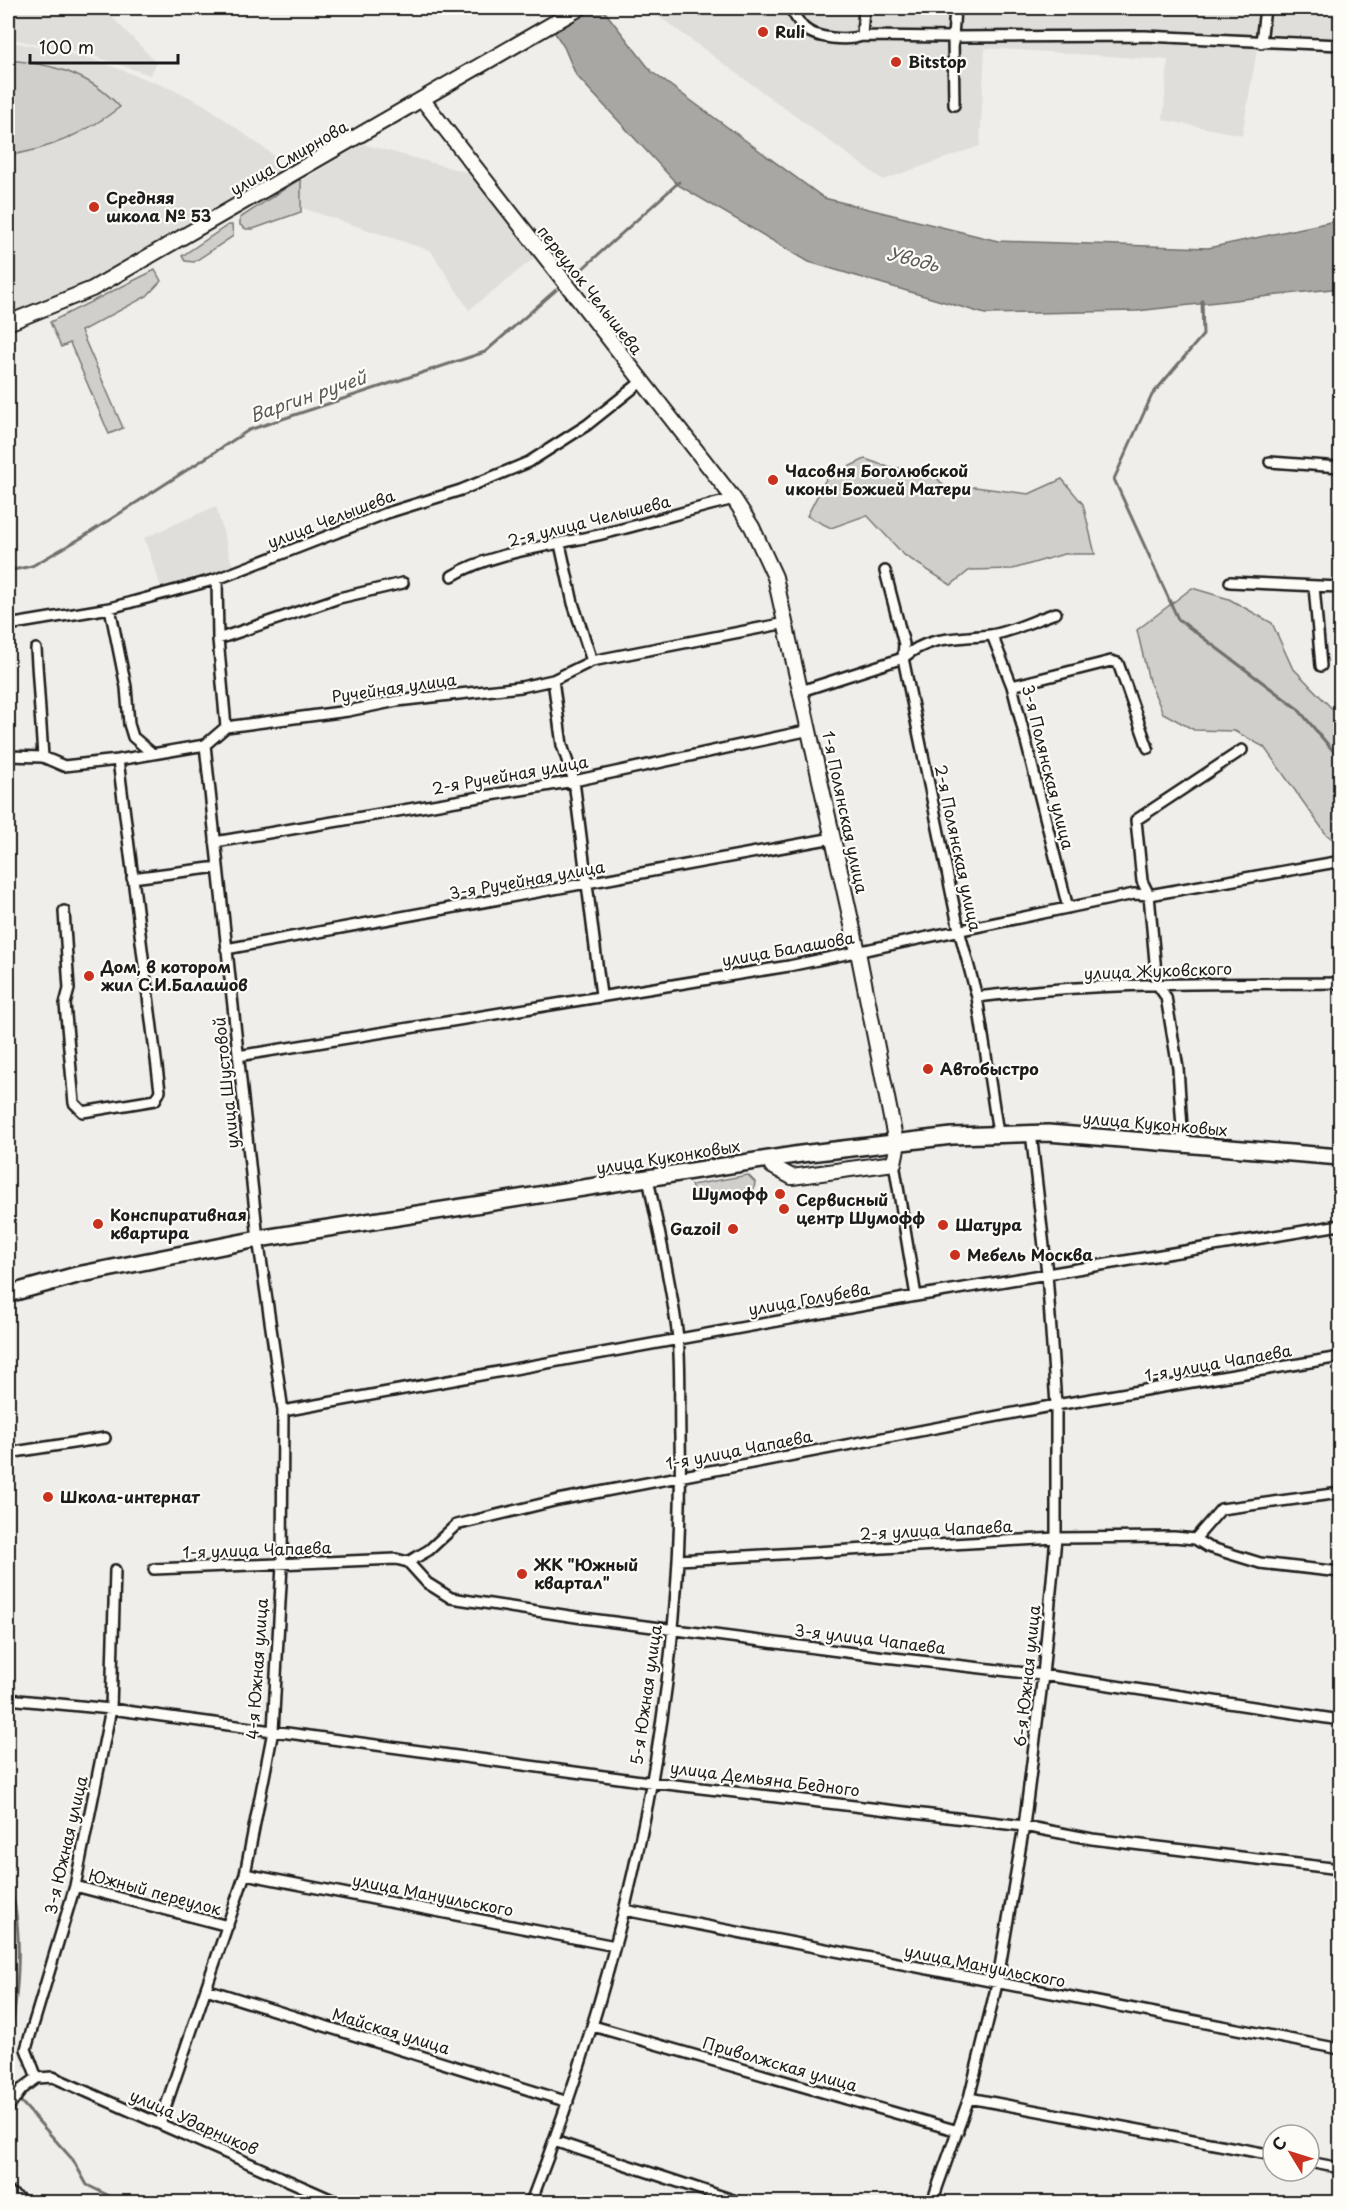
<svg xmlns="http://www.w3.org/2000/svg" width="1348" height="2210" font-family="'Playpen Sans',sans-serif">
  <style>
    .built { fill: #e0deda }
    .green { fill: #d0cfcc; stroke: #767674; stroke-width: 1.5 }
    .water { fill: #a8a7a3; stroke: #706f6d; stroke-width: 1.5 }
    .pier { fill: #f0eeea }
    .lines { fill: none; stroke-linecap: round; stroke-linejoin: round }
    .stream { stroke: #706f6d; stroke-width: 3 }
    .street-casing { stroke: #1c1c1c; stroke-width: 14 }
    .secondary-casing { stroke: #1c1c1c; stroke-width: 18 }
    .primary-casing { stroke: #1c1c1c; stroke-width: 20 }
    .street { stroke: #fdfcf7; stroke-width: 9 }
    .secondary { stroke: #fdfcf7; stroke-width: 14 }
    .primary { stroke: #fdfcf7; stroke-width: 15 }
    .poi-dot { fill: #c8321e; stroke: #fdfcf7; stroke-width: 2 }
    .labels { text-anchor: middle; stroke-width: 4.5; stroke-linejoin: round; paint-order: stroke }
    .poi-label { font-size: 16px; font-weight: bold; fill: #1c1c1c; stroke: #fdfcf7; text-anchor: start }
    .street-label { font-size: 16px; fill: #1c1c1c; stroke: #fdfcf7 }
    .water-label { font-size: 18px; font-style: italic; fill: #5b5b59; stroke: #fdfcf7 }
  </style>
  <rect width="100%" height="100%" fill="#f0eeea"/>
  <filter id="ink" filterUnits="userSpaceOnUse"><feTurbulence type="fractalNoise" baseFrequency=".0167" numOctaves="2"/><feDisplacementMap in="SourceGraphic" scale="12" xChannelSelector="R" yChannelSelector="G"/><feConvolveMatrix kernelMatrix="1 2 1 2 8 2 1 2 1" color-interpolation-filters="sRGB"/></filter>
  <g filter="url(#ink)">
    <!-- built -->
    <path class="built" d="M8 8H103L157 63 150 75 93 56 8 38Z
      M647 8H1340V51L1257 50 1242 135 1163 120 1168 60 985 48 980 146 883 180Z
      M8 41 93 59 179 92 205 105 276 157 279 170 114 270 67 294 8 317Z
      M363 144 484 177 542 252 469 310 431 251 302 208 301 181Z
      M216 506 233 568 162 590 144 538Z"/>
    <!-- green -->
    <path class="green" d="M8 60C52 64 89 73 120 107 89 131 47 151 8 155Z
      M298 180 301 181V212L253 229H246L240 225V218Z
      M228 225H232L233 236 194 262 185 261 182 256Z
      M155 270 161 281 147 296 81 331 123 428 109 434 70 343 61 347 50 322Z
      M865 459 891 468H916L933 473 947 490 975 487 1029 494 1062 479 1083 504 1095 554H1064L1013 569 970 570 951 585 904 555 867 515 831 528 807 516 827 477Z
      M1192 588 1229 599 1272 623 1292 667 1340 717V845L1326 834 1264 747 1235 731 1194 730 1163 713 1149 681 1137 630Z
      M748 1175 755 1182 754 1189 696 1199 691 1185Z"/>
    <!-- water -->
    <path class="water" d="M539 8H602L652 72 824 198 998 241 1208 248 1340 220V288L1137 311 985 314 809 262 678 185 576 75 564 47Z"/>
    <!-- pier -->
    <path class="pier" d="M553 8H592L551 33 540 15Z"/>
    <g class="lines">
      <!-- stream -->
      <path class="stream" d="M580 271 679 182
        M1202 301 1203 335 1152 395 1114 479 1178 619 1298 709 1340 759
        M8 571 32 566 83 537 249 430 485 352 556 290
        M8 1881C26 1929 17 2003 8 2054
        M8 2087 73 2160 87 2185 122 2202"/>
      <defs>
        <path id="street" d="M790 8C794 14 798 22 804 28 816 39 847 41 862 36L864 8
          M955 8 953 37 1145 36 1340 45
          M862 36 953 37 954 105
          M1261 43 1265 8
          M1270 462 1340 467
          M560 544 573 603 592 661
          M885 571 904 644 903 658 959 930 977 997 998 1133
          M452 576C493 551 559 545 606 533 649 523 691 509 734 499
          M217 579 218 639 226 727
          M1230 582 1340 587
          M1314 586 1321 666
          M110 608 126 687 129 724 133 737 153 754
          M8 625 110 608 217 579 387 513 461 490 529 462 587 425 641 382
          M992 635 1012 686 1068 908
          M218 639 339 598 403 583
          M36 649 43 757
          M553 680 562 745 574 781 601 995
          M1012 686 1111 661 1118 663 1148 748
          M801 691 903 658C929 635 959 639 990 635 1010 633 1036 619 1056 613
          M205 745 258 1239
          M8 756 43 757 64 766 118 760 205 745 226 727 348 711 397 701 521 687 553 680 592 661 786 623
          M215 842 574 781 810 730
          M132 878 218 867
          M64 911 69 989 65 1004 74 1103 83 1112 155 1100 160 1091 118 760
          M226 949 833 838
          M977 997C1098 982 1219 984 1340 983
          M238 1056 789 966 1134 894 1149 895 1336 862 1340 866
          M1183 1143 1178 1068 1166 997 1157 984 1149 895 1142 881 1136 820 1242 750
          M894 1163 916 1296
          M283 1411 916 1296 1340 1225
          M8 1453 105 1438
          M1195 1539 1221 1509 1340 1493
          M679 1560 1056 1538 1174 1537 1195 1539 1208 1547 1260 1563 1340 1572
          M408 1562 427 1583 451 1598 583 1618 885 1657 1043 1675 1340 1720
          M154 1569 396 1559 408 1562 429 1550 456 1525 558 1500 1056 1405 1340 1357
          M8 1699 111 1709 641 1781 1024 1826 1092 1839 1340 1869
          M245 1874 615 1946
          M75 1886 228 1926
          M624 1910 1340 2049
          M206 1989 568 2102
          M593 2026 958 2131
          M37 2078 26 2049 75 1886 111 1709 115 1570
          M37 2078 53 2077 337 2202
          M969 2098 1273 2155
          M8 2108 22 2089 37 2078
          M160 2123 245 1874 273 1731 282 1565 283 1411 259 1245
          M554 2141 739 2202
          M1309 2162 1340 2168
          M8 2192 25 2202
          M531 2202C625 1959 686 1699 680 1437 679 1404 681 1370 678 1338 672 1286 659 1234 649 1183
          M932 2202 969 2098 997 1984 1024 1826 1043 1675 1056 1538V1405L1047 1273 1032 1141"/>
        <path id="secondary" d="M422 99 734 499 752 527 775 577 858 952 897 1148 894 1163 792 1177 772 1166
          M8 323 92 289 580 8"/>
        <path id="primary" d="M8 1294 77 1275 258 1239 801 1154 952 1136 1048 1133 1340 1157"/>
      </defs>
      <!-- street casing -->
      <use href="#street" class="street-casing"/>
      <!-- secondary casing -->
      <use href="#secondary" class="secondary-casing"/>
      <!-- primary casing -->
      <use href="#primary" class="primary-casing"/>
      <!-- street -->
      <use href="#street" class="street"/>
      <!-- secondary -->
      <use href="#secondary" class="secondary"/>
      <!-- primary -->
      <use href="#primary" class="primary"/>
    </g>
  </g>
  <!-- markers -->
  <g class="poi-dot">
    <circle cx="763" cy="32" r="6"/>
    <circle cx="896" cy="62" r="6"/>
    <circle cx="94" cy="207" r="6"/>
    <circle cx="773" cy="480" r="6"/>
    <circle cx="89" cy="976" r="6"/>
    <circle cx="928" cy="1069" r="6"/>
    <circle cx="780" cy="1194" r="6"/>
    <circle cx="784" cy="1209" r="6"/>
    <circle cx="98" cy="1224" r="6"/>
    <circle cx="943" cy="1225" r="6"/>
    <circle cx="733" cy="1229" r="6"/>
    <circle cx="955" cy="1255" r="6"/>
    <circle cx="48" cy="1497" r="6"/>
    <circle cx="522" cy="1574" r="6"/>
  </g>
  <g class="labels">
    <!-- poi labels -->
    <g class="poi-label">
      <text x="775" y="38">Ruli</text>
      <text x="908" y="68">Bitstop</text>
      <text x="106" y="204">Средняя<tspan x="106" dy="18">школа № 53</tspan></text>
      <text x="785" y="477">Часовня Боголюбской<tspan x="785" dy="18">иконы Божией Матери</tspan></text>
      <text x="101" y="973">Дом, в котором<tspan x="101" dy="18">жил С.И.Балашов</tspan></text>
      <text x="940" y="1075">Автобыстро</text>
      <text x="768" y="1200" text-anchor="end">Шумофф</text>
      <text x="796" y="1206">Сервисный<tspan x="796" dy="18">центр Шумофф</tspan></text>
      <text x="110" y="1221">Конспиративная<tspan x="110" dy="18">квартира</tspan></text>
      <text x="955" y="1231">Шатура</text>
      <text x="721" y="1235" text-anchor="end">Gazoil</text>
      <text x="967" y="1261">Мебель Москва</text>
      <text x="60" y="1503">Школа-интернат</text>
      <text x="534" y="1571">ЖК "Южный<tspan x="534" dy="18">квартал"</tspan></text>
    </g>
    <!-- street labels -->
    <g class="street-label">
      <text transform="translate(289 158) rotate(-30)" y="6">улица Смирнова</text>
      <text transform="translate(590 290) rotate(52)" y="6">переулок Челышева</text>
      <text transform="translate(331 519) rotate(-21)" y="6">улица Челышева</text>
      <text transform="translate(589 521) rotate(-14)" y="6">2-я улица Челышева</text>
      <text transform="translate(394 688) rotate(-8)" y="6">Ручейная улица</text>
      <text transform="translate(1048 767) rotate(76)" y="6">3-я Полянская улица</text>
      <text transform="translate(510 775) rotate(-10)" y="6">2-я Ручейная улица</text>
      <text transform="translate(845 812) rotate(78)" y="6">1-я Полянская улица</text>
      <text transform="translate(958 848) rotate(78)" y="6">2-я Полянская улица</text>
      <text transform="translate(527 880) rotate(-10)" y="6">3-я Ручейная улица</text>
      <text transform="translate(788 949) rotate(-10)" y="6">улица Балашова</text>
      <text transform="translate(1158 971) rotate(-2)" y="6">улица Жуковского</text>
      <text transform="translate(226 1083) rotate(-96)" y="6">улица Шустовой</text>
      <text transform="translate(1155 1124) rotate(5)" y="6">улица Куконковых</text>
      <text transform="translate(668 1157) rotate(-9)" y="6">улица Куконковых</text>
      <text transform="translate(809 1299) rotate(-10)" y="6">улица Голубева</text>
      <text transform="translate(1218 1363) rotate(-10)" y="6">1-я улица Чапаева</text>
      <text transform="translate(739 1450) rotate(-11)" y="6">1-я улица Чапаева</text>
      <text transform="translate(936 1530) rotate(-3)" y="6">2-я улица Чапаева</text>
      <text transform="translate(257 1550) rotate(-2)" y="6">1-я улица Чапаева</text>
      <text transform="translate(870 1639) rotate(7)" y="6">3-я улица Чапаева</text>
      <text transform="translate(257 1669) rotate(-86)" y="6">4-я Южная улица</text>
      <text transform="translate(1027 1676) rotate(-84)" y="6">6-я Южная улица</text>
      <text transform="translate(646 1695) rotate(-82)" y="6">5-я Южная улица</text>
      <text transform="translate(765 1779) rotate(7)" y="6">улица Демьяна Бедного</text>
      <text transform="translate(66 1845) rotate(-77)" y="6">3-я Южная улица</text>
      <text transform="translate(155 1892) rotate(15)" y="6">Южный переулок</text>
      <text transform="translate(433 1895) rotate(11)" y="6">улица Мануильского</text>
      <text transform="translate(985 1966) rotate(11)" y="6">улица Мануильского</text>
      <text transform="translate(391 2031) rotate(17)" y="6">Майская улица</text>
      <text transform="translate(780 2064) rotate(16)" y="6">Приволжская улица</text>
      <text transform="translate(194 2122) rotate(24)" y="6">улица Ударников</text>
    </g>
    <!-- water labels -->
    <g class="water-label">
      <text transform="translate(913 260) rotate(14)" y="6">Уводь</text>
      <text transform="translate(308 397) rotate(-19)" y="6">Варгин ручей</text>
    </g>
  </g>
  <!-- margin -->
  <rect width="1348" height="2210" fill="none" stroke="#fdfcf7" stroke-width="30"/>
  <rect x="15" y="15" width="1318" height="2180" fill="none" stroke="#1c1c1c" stroke-width="2" filter="url(#ink)"/>
  <!-- north arrow -->
  <g transform="translate(1291 2153) rotate(308)"><circle r="28" fill="#fdfcf7" stroke="#a3a29f" stroke-width="1.5"/>
  <path d="M0-4.5L10 22L0 15L-10 22Z" fill="#c8321e"/>
  <text y="-9" font-size="16" font-weight="bold" text-anchor="middle" fill="#1c1c1c">С</text>
  </g>
  <!-- scale -->
  <path d="M30 54v9h148v-9" fill="none" stroke="#1c1c1c" stroke-width="3"/>
  <text x="39" y="54" font-size="18" fill="#1c1c1c" stroke="#fdfcf7" stroke-width="4.5" paint-order="stroke">100 m</text>
</svg>
